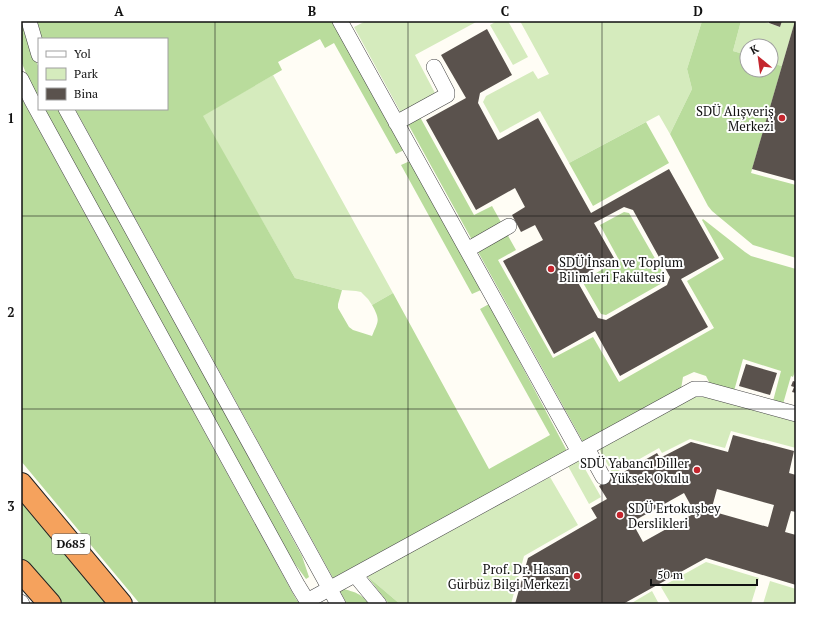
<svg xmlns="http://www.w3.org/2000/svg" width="817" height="625" font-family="'PT Serif',serif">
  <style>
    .green { fill: #d5ebbd }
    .forest { fill: #b9dc9c }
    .building { fill: #5a524d; fill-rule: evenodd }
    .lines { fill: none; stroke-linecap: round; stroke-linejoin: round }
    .minor-casing { stroke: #444; stroke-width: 16 }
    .highway-casing { stroke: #222; stroke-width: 24 }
    .minor { stroke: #fff; stroke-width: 15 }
    .highway { stroke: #f5a25d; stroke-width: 22 }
    .grid { fill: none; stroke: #111; stroke-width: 1; stroke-opacity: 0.55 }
    .poi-dot { fill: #c4262e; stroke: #fff; stroke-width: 1.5 }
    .labels { text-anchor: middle; stroke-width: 4; stroke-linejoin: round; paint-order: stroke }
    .shield { fill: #fff; stroke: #585858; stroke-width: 1 }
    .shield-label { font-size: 12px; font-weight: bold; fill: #111 }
    .poi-label { font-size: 13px; fill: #111; stroke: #fff; text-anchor: end }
    .neatline { fill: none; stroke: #111; stroke-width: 1.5 }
    .grid-label { font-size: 13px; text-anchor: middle; font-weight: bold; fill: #111 }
  </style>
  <rect width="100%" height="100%" fill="#fffdf5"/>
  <!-- green -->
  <path class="green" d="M366 21H478L415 55 435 93 401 113 354 27Z
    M497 21H508L528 57 513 65 490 25Z
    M520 21H702L687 69 692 89 670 134 659 115 569 163 540 111 500 133 483 102 486 96 533 71 538 79 549 74Z
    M741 21H762L780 27 782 21H795L782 66 771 63V46H747V55L733 51Z
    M273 75 393 293 372 305 368 299 361 292 356 291 342 290 295 278 202 116Z
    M698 395H702L796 422V448L731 431 725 448 690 439 662 453 659 448 613 474 599 449Z
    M580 460 601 497 589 504 568 466Z
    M550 477 578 525 524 556 511 604H400L367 576Z
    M706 562 759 578 751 604H671L661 587Z
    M770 581 796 589V604H763Z
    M652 591 659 604H630Z"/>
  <!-- forest -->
  <path class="forest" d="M21 21H24L31 50 39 68V99L30 83 21 61Z
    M37 21H332L404 150 396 154 334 43 325 48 320 39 278 62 282 70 203 116 295 278 342 290 338 304V308L349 327 353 330 372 336C378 321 381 321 372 305L393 293 489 469 550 435 480 309 489 304 567 451 333 578 75 109H167V39H42Z
    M702 21H741L733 51 747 55V70H771V63L782 66 751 173 796 185V258L753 245 712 211 708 206 670 134 692 89 687 69Z
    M21 97 296 599 300 604H140L21 461Z
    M44 109H60L302 556 309 577 306 579 287 553Z
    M420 117 474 215 492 206 502 224 472 240 408 124Z
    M646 122 669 163 593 206 569 163Z
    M410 161 481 290 472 294 401 165Z
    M624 212 629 213 665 276 664 282 606 315 601 314 582 281 619 260 600 225Z
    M703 219 745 252 751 256 796 269V369L793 377 791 376 783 404 773 401 781 371 743 359 734 391 710 384 706 376 694 372 683 377 681 389 583 442 477 250 507 234 516 250 498 260 553 358 593 337 619 382 714 328 687 281 724 259 702 220Z
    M21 502 107 604H61L21 557Z
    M367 576 400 604H389Z
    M344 589C357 593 360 593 369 604H347L340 591Z"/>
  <!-- building -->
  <path class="building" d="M769 21H782L780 27 769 23Z
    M795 21H796V181L752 169Z
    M487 29 512 75 480 93 478 103 498 140 538 118 591 213 669 169 719 258 681 279 708 327 620 376 595 331 554 354 503 261 543 240 535 225 521 232 512 215 525 207 515 188 476 210 426 120 466 98 441 55ZM624 207 633 210 670 277 667 285 606 320 598 318 576 279 614 258 594 223Z
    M746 364 777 373 770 395 739 386Z
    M793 381 796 382V393L792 392 794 387 791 386Z
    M733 435 794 451 789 473 796 475V512L791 511 785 532 796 535V585L706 558 623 604H515L528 558 597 518 591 508 607 499 599 486 657 453 660 458 691 442 728 452ZM717 489 774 505 768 527 711 511ZM684 493 695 513 643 542 632 522Z"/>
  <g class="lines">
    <defs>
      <path id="minor" d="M29 21 39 55
        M340 21 579 452
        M21 79 32 101 298 586 309 604
        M66 109 338 604
        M396 123 447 95V92L434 67
        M467 250 509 226
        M587 448 603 477
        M355 575 379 604
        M307 601 694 389H704L796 414
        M21 602 22 604"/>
      <path id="highway" d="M21 484 121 604
        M21 571 50 604"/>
    </defs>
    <!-- minor casing -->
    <use href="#minor" class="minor-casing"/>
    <!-- highway casing -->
    <use href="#highway" class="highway-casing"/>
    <!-- minor -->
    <use href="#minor" class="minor"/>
    <!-- highway -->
    <use href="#highway" class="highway"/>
  </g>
  <!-- grid -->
  <path class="grid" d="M215 21V604M408 21V604M602 21V604M21 216H796M21 409H796"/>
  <!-- markers -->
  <g class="poi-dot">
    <circle cx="782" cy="118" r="4"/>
    <circle cx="551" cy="269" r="4"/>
    <circle cx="697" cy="470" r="4"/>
    <circle cx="620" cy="515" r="4"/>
    <circle cx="577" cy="576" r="4"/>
  </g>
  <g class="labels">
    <!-- shield labels -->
    <rect class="shield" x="52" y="534" width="38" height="20" rx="3"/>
    <g class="shield-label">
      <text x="71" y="548">D685</text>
    </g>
    <!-- poi labels -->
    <g class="poi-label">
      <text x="774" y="116">SDÜ Alışveriş<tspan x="774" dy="15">Merkezi</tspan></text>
      <text x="559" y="267" text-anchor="start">SDÜ İnsan ve Toplum<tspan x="559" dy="15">Bilimleri Fakültesi</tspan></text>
      <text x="689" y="468">SDÜ Yabancı Diller<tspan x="689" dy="15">Yüksek Okulu</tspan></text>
      <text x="628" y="513" text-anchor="start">SDÜ Ertokuşbey<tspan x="628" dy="15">Derslikleri</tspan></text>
      <text x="569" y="574">Prof. Dr. Hasan<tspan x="569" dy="15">Gürbüz Bilgi Merkezi</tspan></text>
    </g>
  </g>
  <!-- border -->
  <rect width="817" height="625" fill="none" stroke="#ffffff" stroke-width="44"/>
  <!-- legend -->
  <rect x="38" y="38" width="130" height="72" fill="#ffffff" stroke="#a0a0a0"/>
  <rect x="46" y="51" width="20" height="6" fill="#ffffff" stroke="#a0a0a0"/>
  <text x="74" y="58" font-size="12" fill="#111111">Yol</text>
  <rect x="46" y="68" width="20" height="12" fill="#d5ebbd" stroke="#a0a0a0"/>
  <text x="74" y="78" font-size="12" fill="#111111">Park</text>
  <rect x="46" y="88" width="20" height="12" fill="#5a524d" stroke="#a0a0a0"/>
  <text x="74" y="98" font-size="12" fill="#111111">Bina</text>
  <!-- north arrow -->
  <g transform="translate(759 58) rotate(331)"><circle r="19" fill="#ffffff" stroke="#a0a0a0"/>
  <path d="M0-3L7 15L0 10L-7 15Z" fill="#c4262e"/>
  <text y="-6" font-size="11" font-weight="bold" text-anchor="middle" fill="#111111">K</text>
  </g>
  <!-- scale -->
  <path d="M651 579v6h106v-6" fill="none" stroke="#111111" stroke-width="2"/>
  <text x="657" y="579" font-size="12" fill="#111111" stroke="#ffffff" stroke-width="3" paint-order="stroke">50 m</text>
  <rect x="22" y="22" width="773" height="581" class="neatline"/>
  <g class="grid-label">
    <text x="119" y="16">A</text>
    <text x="312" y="16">B</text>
    <text x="505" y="16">C</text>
    <text x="698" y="16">D</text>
    <text x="11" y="123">1</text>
    <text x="11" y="317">2</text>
    <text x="11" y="511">3</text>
  </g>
</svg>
